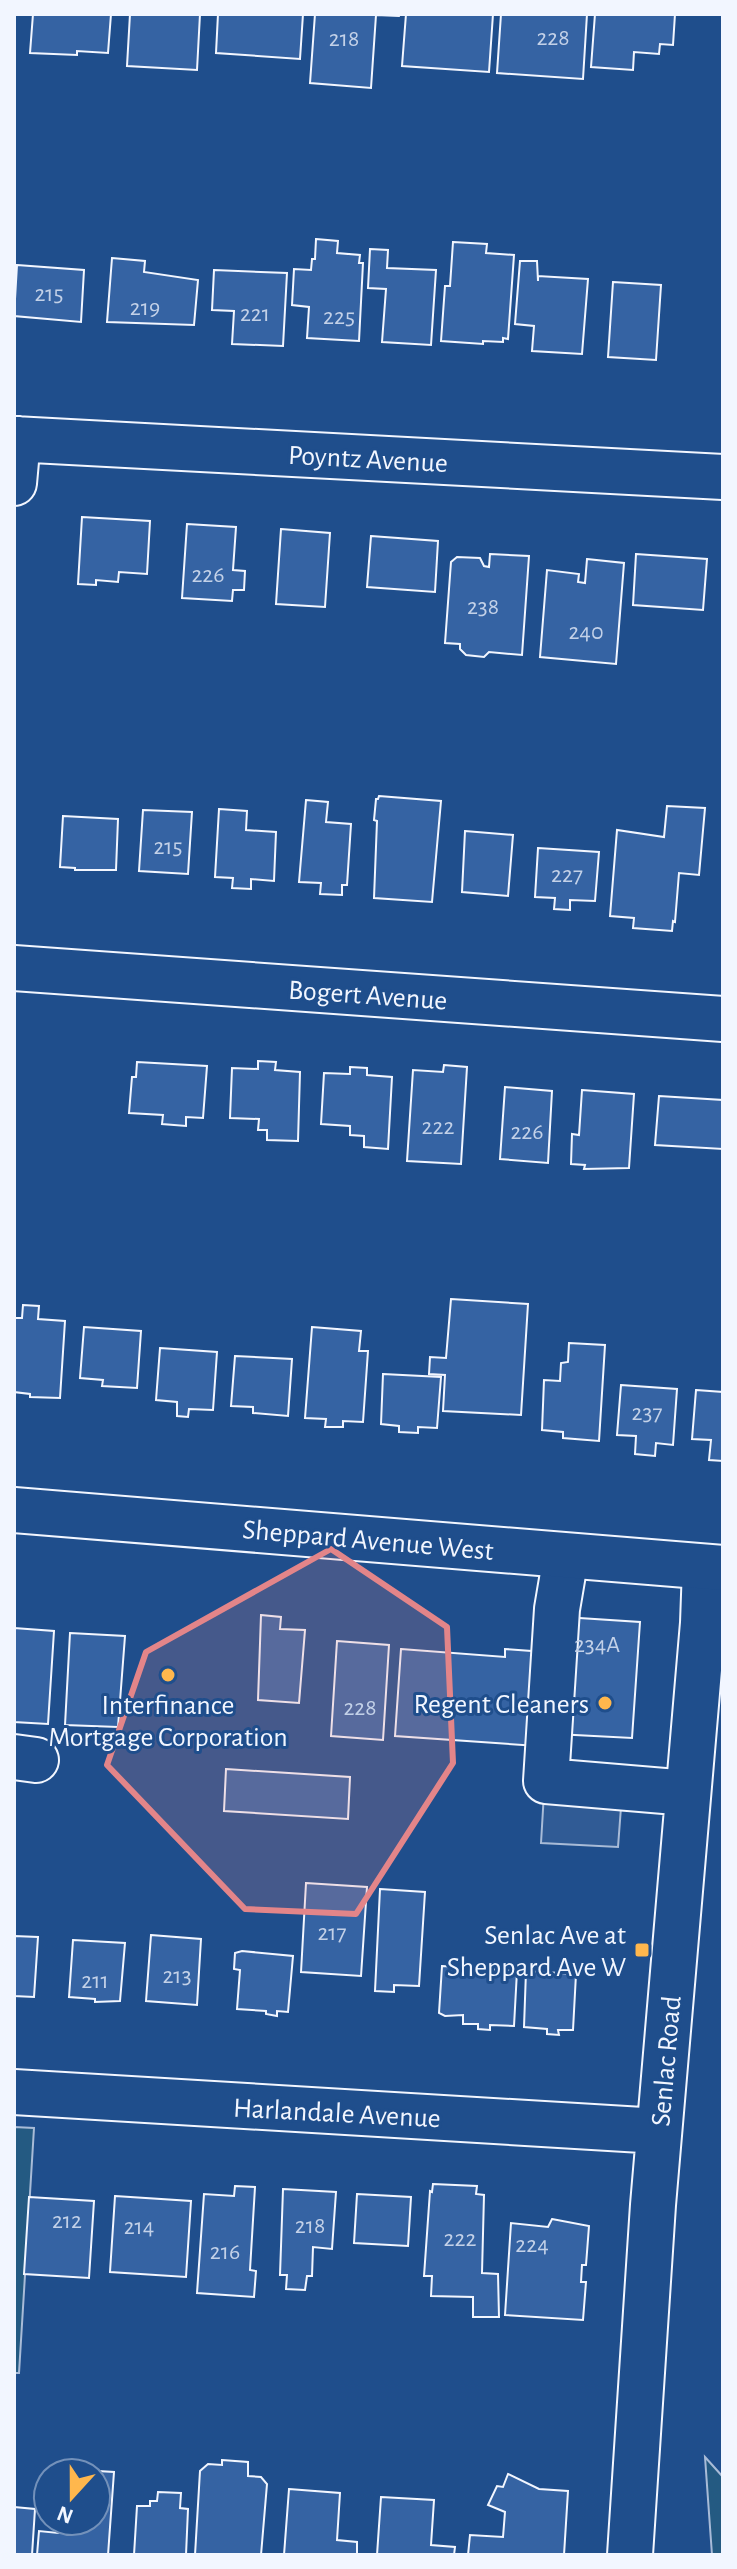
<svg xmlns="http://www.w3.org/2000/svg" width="737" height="2569" font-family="'Alegreya Sans',sans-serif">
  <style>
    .green { fill: #245a82; stroke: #a8bbd7; stroke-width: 2 }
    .parking { fill: #305b95; stroke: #a8bbd7; stroke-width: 2 }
    .building { fill: #3563a3; stroke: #f2f6ff; stroke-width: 2 }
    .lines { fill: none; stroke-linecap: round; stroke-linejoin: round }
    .minor-casing { stroke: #f2f6ff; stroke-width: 48 }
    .major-casing { stroke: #f2f6ff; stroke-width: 48 }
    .minor { stroke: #1f4e8c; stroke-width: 44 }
    .major { stroke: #1f4e8c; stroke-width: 44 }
    .marked { fill: #e38589; fill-opacity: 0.2; stroke: #e38589; stroke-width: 6; stroke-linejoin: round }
    .poi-dot { fill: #ffb74d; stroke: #1f4e8c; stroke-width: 3 }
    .labels { text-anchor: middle; stroke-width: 6; stroke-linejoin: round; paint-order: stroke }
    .number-label { font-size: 24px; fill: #c3d1e8 }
    .street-label { font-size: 28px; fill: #f2f6ff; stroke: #1f4e8c }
    .poi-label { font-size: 28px; fill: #f2f6ff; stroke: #1f4e8c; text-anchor: end }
  </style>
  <rect width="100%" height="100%" fill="#1f4e8c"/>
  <!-- green -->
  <path class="green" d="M14 2127 34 2128 19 2373H14Z
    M705 2457 723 2477V2555H712Z"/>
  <!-- parking -->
  <path class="parking" d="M545 1776 623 1781 618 1847 541 1843Z"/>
  <!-- building -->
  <path class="building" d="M33 14H111L108 53 77 51V55L30 53Z
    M130 14H200L197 70 127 66Z
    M218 14H303L300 59 216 53Z
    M315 14H400L399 16 376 15 371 88 310 83Z
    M406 14H493L489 72 402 66Z
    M501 14H587L583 79 497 73Z
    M595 14H675L673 45 660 44 659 54 634 52 633 70 591 67Z
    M316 239 338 241 337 253 360 255 359 263H363L359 341 307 338 309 307 292 305 294 269 311 270 312 259H315Z
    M453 242 487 244 486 253 514 255 508 339 503 338V342L483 341V344L441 341 445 286H450Z
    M370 249 388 250 387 268 436 270 431 345 382 342 386 289 368 288Z
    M112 258 145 261 144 272 198 280 194 325 107 322Z
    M520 261H537L538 281V276L588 279 582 354 532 351 534 326 515 324Z
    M17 265 84 270 81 322 14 316Z
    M214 270 287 273 283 346 232 344 234 311 212 310Z
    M613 282 661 285 656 360 608 357Z
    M82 517 150 521 147 574 119 572 118 582 96 580V585L78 584Z
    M187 524 236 527 233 570 245 571 244 590H233L232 601 182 598Z
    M281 529 330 533 325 607 276 604Z
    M371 536 438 541 435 592 367 587Z
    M490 554 529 556 522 655 489 652 484 657 466 655 460 649V644L445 643 451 562 457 557 480 558 484 566 489 567Z
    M636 554 707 559 703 610 633 605Z
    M587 559 624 563 616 664 540 657 547 570 579 574 578 582 585 583Z
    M379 796 441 801 432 902 374 898 377 821 374 820 376 799H378Z
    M306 800 328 802 326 822 351 824 347 885H342V895L320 894 321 883 299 882Z
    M667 806 705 808 699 875 679 873 675 922 673 921 672 931 633 928 634 918 610 916 617 830 664 837Z
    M219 809 247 811 246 830 276 832 274 881 251 879V889L232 888 233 878 215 877Z
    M143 810 192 812 188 874 139 871Z
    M63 816 118 819 116 870H75V868L60 867Z
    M465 831 513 835 508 896 462 892Z
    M538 848 599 852 595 901 570 900V910L554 909 555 898 535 897Z
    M258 1061 276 1062 275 1070 300 1072 298 1141 267 1140V1130H258L259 1119 230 1118 232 1068 258 1069Z
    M137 1062 207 1066 203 1118 186 1117V1126L162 1124 163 1115 129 1113 132 1077H136Z
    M444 1065 467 1067 461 1164 407 1161 413 1070 443 1072Z
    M350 1067 367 1068V1075L392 1077 388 1149 364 1147V1136L350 1135V1126L321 1124 324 1073 350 1074Z
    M505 1087 552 1091 548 1163 500 1159Z
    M582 1090 634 1094 629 1168 584 1169 585 1165 571 1164 572 1134 579 1135Z
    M659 1096 723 1100V1149L655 1145Z
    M451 1299 528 1304 521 1415 443 1411 445 1375 429 1374 430 1357 446 1358Z
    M23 1305 39 1306 38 1319 65 1321 60 1398 30 1397V1394L14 1392 15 1318H22Z
    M84 1327 141 1331 137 1388 102 1386 103 1380 80 1378Z
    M312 1327 361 1331 359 1351H368L363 1422 343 1421V1427H325L326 1419 305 1418Z
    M569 1343 605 1345 599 1441 563 1438V1432L542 1430 544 1380 560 1381 561 1363 568 1362Z
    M160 1348 217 1352 213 1410 189 1409 188 1417 177 1416V1402L156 1400Z
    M235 1356 292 1359 288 1416 253 1413V1407L231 1406Z
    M383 1374 441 1377 437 1428 418 1427V1433L399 1432V1426L381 1424Z
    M621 1385 677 1389 673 1445 656 1443 655 1456 635 1454 636 1436 617 1435Z
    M696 1390 723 1392V1461L709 1460 711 1440 692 1439Z
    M261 1615 281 1617 280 1629 305 1630 299 1703 258 1700Z
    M564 1617 640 1622 632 1738 556 1734Z
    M14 1628 54 1631 48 1724 14 1722Z
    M70 1633 125 1636 118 1727 65 1725Z
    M337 1641 389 1645 383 1740 331 1736Z
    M401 1649 505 1657V1649L545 1652 537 1746 395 1736Z
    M226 1769 350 1777 348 1819 224 1811Z
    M306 1883 367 1887 361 1976 301 1972Z
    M380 1889 425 1892 419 1986 394 1985V1992L375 1991Z
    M151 1935 201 1939 197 2005 146 2001Z
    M14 1936 38 1937 34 1997 14 1996Z
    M73 1940 125 1943 120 2001 95 2002V1999L69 1997Z
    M242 1951 293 1956 288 2012 277 2011V2016L266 2014V2011L237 2009 240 1970 234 1969 235 1953Z
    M442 1966 517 1971 514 2026 490 2025V2030L478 2029V2024H463V2015L445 2016 439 2013Z
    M526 1971 576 1974 573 2030H558L559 2035 547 2034V2029L524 2027Z
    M433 2184 477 2186 476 2194 484 2195 482 2273 498 2274 499 2317H473V2297L431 2296 432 2276H424L430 2191 432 2192Z
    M235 2186 255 2187 250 2270 256 2271 254 2297 197 2293 204 2194 234 2196Z
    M283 2189 336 2192 332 2249 313 2247 312 2276H307L305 2290 286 2289 287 2275H280Z
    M357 2194 411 2197 408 2246 354 2243Z
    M115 2196 191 2201 186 2277 110 2272Z
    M29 2197 94 2201 89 2278 24 2274Z
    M552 2219 589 2226 586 2265H582L581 2282H586L583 2320 505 2315 511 2223 548 2227Z
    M222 2460 248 2462V2476L261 2477 267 2484 261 2555H195L200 2471 208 2464 222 2465Z
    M81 2470 114 2472 108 2555H37L39 2531 58 2533 59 2521H96V2473H81Z
    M508 2474 539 2489 568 2491 564 2555H468L470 2535 503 2537 505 2512 488 2505 497 2486 503 2487Z
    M289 2489 340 2493 337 2540 357 2542V2555H284Z
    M158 2492 181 2493 180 2508 188 2509 186 2555H134L137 2506H150V2501H157Z
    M381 2497 434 2500 431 2545 455 2547 454 2555H377Z
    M14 2507 35 2509 32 2555H14Z"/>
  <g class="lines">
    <defs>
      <path id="minor" d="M14 439 723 477
        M14 483 18 439
        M14 968 723 1019
        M566 1556 557 1609 546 1781 688 1793
        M14 1757 36 1760
        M14 2092 659 2131
        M630 2555 653 2205 703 1623 705 1567"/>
      <path id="major" d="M14 1510 723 1568"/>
    </defs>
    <!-- minor casing -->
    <use href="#minor" class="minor-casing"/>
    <!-- major casing -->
    <use href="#major" class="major-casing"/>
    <!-- minor -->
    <use href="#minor" class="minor"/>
    <!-- major -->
    <use href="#major" class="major"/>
  </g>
  <!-- marked area -->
  <path class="marked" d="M331 1549 447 1627 453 1763 356 1914 245 1909 107 1765 146 1652Z"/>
  <!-- markers -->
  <g class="poi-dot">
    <circle cx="168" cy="1675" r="8"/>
    <circle cx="605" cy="1703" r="8"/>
    <rect x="634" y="1942" width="16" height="16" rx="4"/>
  </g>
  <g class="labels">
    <!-- number labels -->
    <g class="number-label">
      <text x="553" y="45">228</text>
      <text x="344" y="46">218</text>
      <text x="49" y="301">215</text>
      <text x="145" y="315">219</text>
      <text x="255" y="321">221</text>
      <text x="339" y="324">225</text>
      <text x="208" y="582">226</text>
      <text x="483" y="614">238</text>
      <text x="586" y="639">240</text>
      <text x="168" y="854">215</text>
      <text x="567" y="882">227</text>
      <text x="438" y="1134">222</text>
      <text x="527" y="1139">226</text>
      <text x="647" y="1420">237</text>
      <text x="597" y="1652">234A</text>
      <text x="360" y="1715">228</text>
      <text x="332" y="1940">217</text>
      <text x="177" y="1983">213</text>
      <text x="95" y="1988">211</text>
      <text x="67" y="2228">212</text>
      <text x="310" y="2233">218</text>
      <text x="139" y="2234">214</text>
      <text x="460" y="2246">222</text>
      <text x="532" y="2252">224</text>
      <text x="225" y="2259">216</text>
    </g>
    <!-- street labels -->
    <g class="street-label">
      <text transform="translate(368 458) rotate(3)" y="10">Poyntz Avenue</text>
      <text transform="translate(368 994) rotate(4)" y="10">Bogert Avenue</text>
      <text transform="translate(368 1539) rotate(5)" y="10">Sheppard Avenue West</text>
      <text transform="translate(665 2061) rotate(-85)" y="10">Senlac Road</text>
      <text transform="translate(337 2112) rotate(3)" y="10">Harlandale Avenue</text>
    </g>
    <!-- poi labels -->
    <g class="poi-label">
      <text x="589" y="1713">Regent Cleaners</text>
      <text x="168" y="1714" text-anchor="middle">Interfinance<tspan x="168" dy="32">Mortgage Corporation</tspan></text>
      <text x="626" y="1944">Senlac Ave at<tspan x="626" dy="32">Sheppard Ave W</tspan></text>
    </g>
  </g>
  <!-- border -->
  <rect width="737" height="2569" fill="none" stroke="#f2f6ff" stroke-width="32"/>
  <!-- north arrow -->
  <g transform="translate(72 2497) rotate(201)"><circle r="38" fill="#1f4e8c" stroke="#7391ba" stroke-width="2"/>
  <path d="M0-6L14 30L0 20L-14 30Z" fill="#ffb74d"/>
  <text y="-12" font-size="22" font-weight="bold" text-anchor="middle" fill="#f2f6ff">N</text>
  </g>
</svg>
